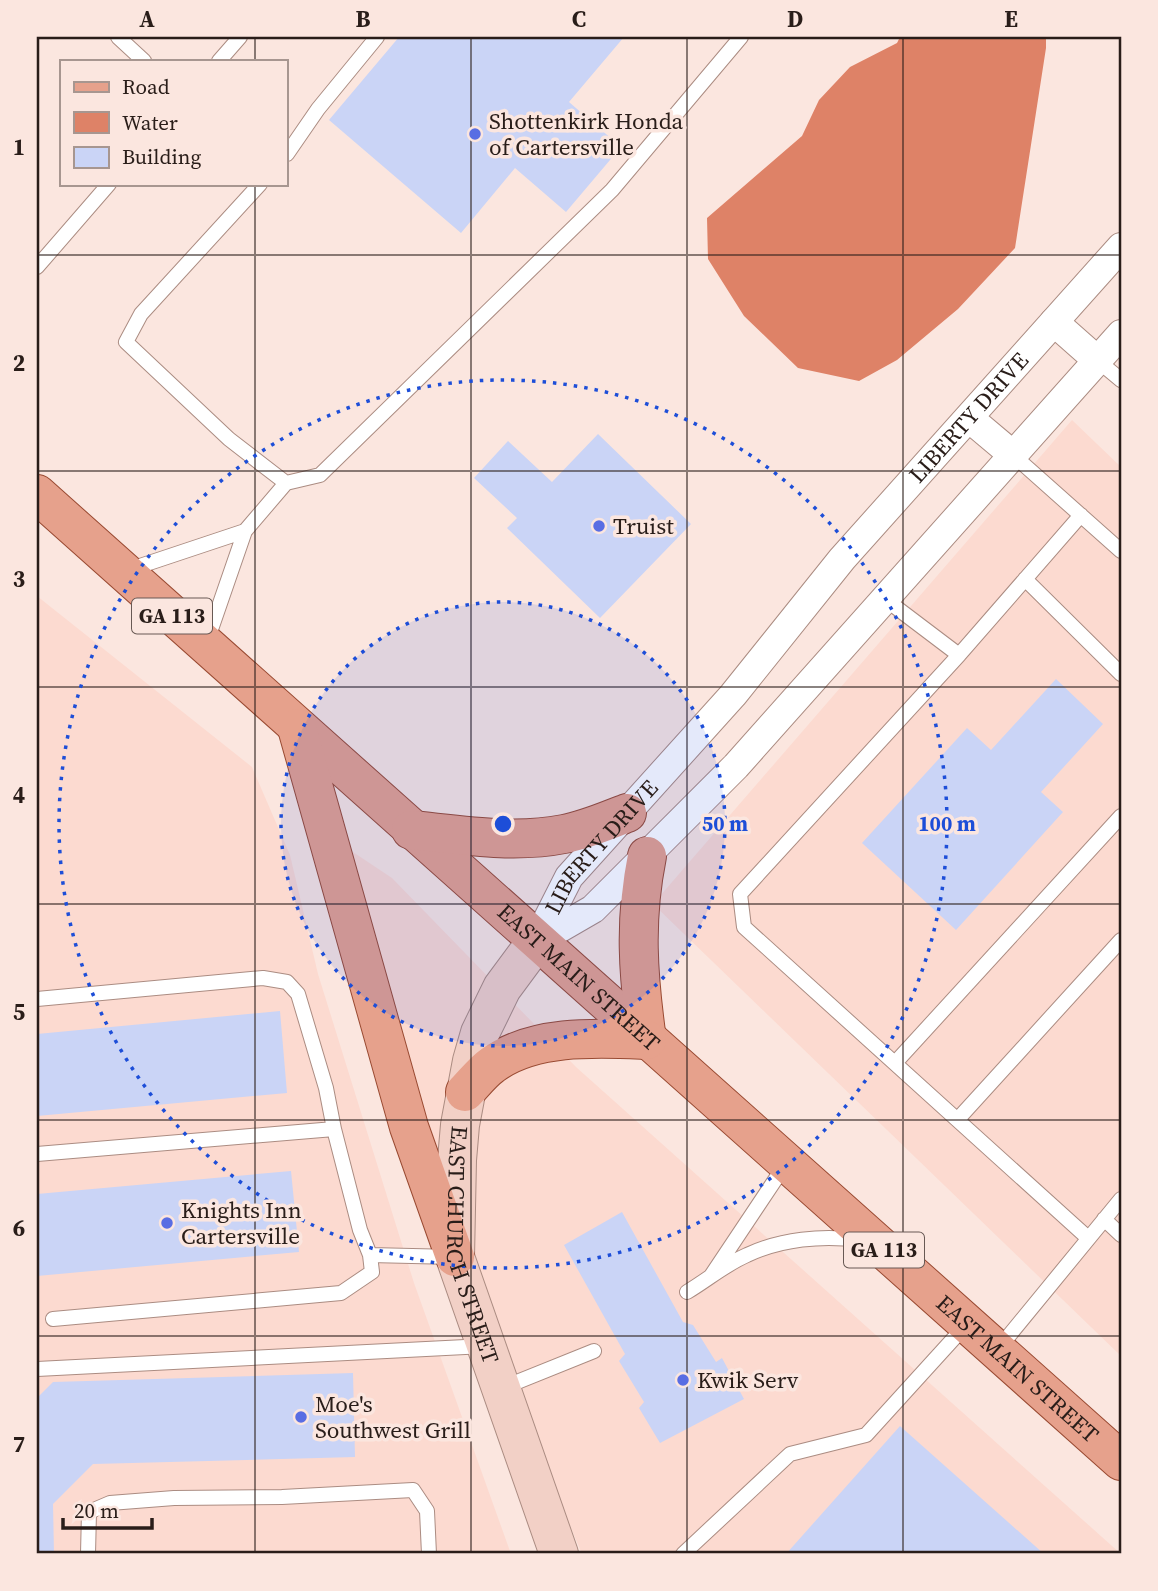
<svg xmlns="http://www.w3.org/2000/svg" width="1158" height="1591" font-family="'Source Serif 4',serif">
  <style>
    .built { fill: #fcdad0 }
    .water { fill: #de8267 }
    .building { fill: #cad4f6 }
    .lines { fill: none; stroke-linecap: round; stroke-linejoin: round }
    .lane-casing { stroke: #ab8c82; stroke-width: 16 }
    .street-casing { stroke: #ab8c82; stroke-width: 30 }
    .secondary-casing { stroke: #ab8c82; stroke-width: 40 }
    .primary-casing { stroke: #994a32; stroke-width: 40 }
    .lane { stroke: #fff; stroke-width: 14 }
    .street { stroke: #fff; stroke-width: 28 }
    .secondary { stroke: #f2d0c6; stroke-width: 38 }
    .primary { stroke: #e6a18c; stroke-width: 38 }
    .grid { fill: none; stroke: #291d19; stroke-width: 2; stroke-opacity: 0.55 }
    .ring { fill: none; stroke: #1d4ed8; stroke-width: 3.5; stroke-dasharray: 3.5 7 }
    .poi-dot { fill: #596de3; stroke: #fbe6df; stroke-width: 2.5 }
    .labels { text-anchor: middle; stroke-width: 7; stroke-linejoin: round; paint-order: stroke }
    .shield { fill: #fbe6df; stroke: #685954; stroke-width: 2 }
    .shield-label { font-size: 21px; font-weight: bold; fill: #291d19 }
    .poi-label { font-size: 23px; fill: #291d19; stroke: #fbe6df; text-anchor: start }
    .street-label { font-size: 23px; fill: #291d19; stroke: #fbe6df }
    .centre { fill: #1d4ed8; stroke: #fbe6df; stroke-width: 3.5 }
    .ring-label { font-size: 21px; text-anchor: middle; font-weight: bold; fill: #1d4ed8; stroke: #fbe6df; stroke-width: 7; stroke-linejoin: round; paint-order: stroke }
    .neatline { fill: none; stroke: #291d19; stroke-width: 2.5 }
    .grid-label { font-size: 23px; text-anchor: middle; font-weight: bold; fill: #291d19 }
  </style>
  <rect width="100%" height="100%" fill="#fbe6df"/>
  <!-- built -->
  <path class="built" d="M1072 420 1121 467V1356L653 904Z
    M37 596 252 767 290 855 318 974 414 1283 511 1554H37Z
    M347 848 392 878 576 1067 1121 1554H582L455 1257Z"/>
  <!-- water -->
  <path class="water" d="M900 37H1046V48L1015 248 958 309 897 360 859 381 798 368 744 316 708 259 707 218 802 136 819 100 850 67 897 43Z"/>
  <!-- building -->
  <path class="building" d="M399 37H624L569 102 621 147 566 212 515 168 461 233 329 120Z
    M598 434 691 524 600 618 507 528 517 518 474 478 508 441 552 482Z
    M1056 679 1103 724 1041 792 1063 812 956 930 862 843 967 728 991 750Z
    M280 1011 287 1093 37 1116V1034Z
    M291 1171 299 1252 37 1276V1194Z
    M622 1212 683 1322 693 1325 716 1362 722 1358 744 1399 660 1443 639 1408 644 1402 619 1361 625 1354 564 1245Z
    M353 1373 355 1457 93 1464 53 1504 54 1554H37V1398L53 1382Z
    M900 1426 1044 1554H786Z"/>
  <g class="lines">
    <defs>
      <path id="lane" d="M118 37 144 61
        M219 61 240 37
        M287 154 318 109 377 37
        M260 184 141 314 126 342 229 439 286 483
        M37 267 109 184
        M1097 360 1121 380
        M1013 455 1121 551
        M245 531 286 483 320 475 612 190 741 37
        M128 570 245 531 207 641
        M1025 579 1121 674
        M885 599 959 655 740 894 744 927 1088 1238
        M959 655 1081 515
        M37 999 263 978 287 982 298 994 326 1088 334 1129
        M895 1063 1121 816
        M958 1119 1121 940
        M37 1154 334 1129 360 1230 370 1255 454 1257
        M1104 1219 1121 1235
        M711 1276 785 1165
        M687 1292C707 1280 726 1264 747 1255 781 1239 822 1235 859 1240
        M53 1319 341 1293 372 1272 370 1255
        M998 1349 1121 1199
        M37 1369 485 1346
        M502 1388 594 1351
        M88 1554 89 1512 110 1503 174 1498 282 1497 413 1490 427 1511 429 1554
        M683 1554 790 1454 866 1435 966 1325"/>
      <g id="street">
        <path d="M1054 322 1097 360"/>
        <path d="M969 418 1013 455"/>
        <path id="s1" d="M536 942 569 877 733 695 842 559 1121 247"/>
        <path d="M536 942 593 909 736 766 1121 334"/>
      </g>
      <g id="secondary">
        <path id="s2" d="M536 942 502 988 480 1033 472 1061 460 1125 457 1160 455 1257 559 1554"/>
      </g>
      <g id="primary">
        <path id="s3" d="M37 494 1121 1461"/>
        <path d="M297 728 409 1127 455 1257"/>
        <path d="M411 830C461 835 514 844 564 834 586 830 606 821 627 813"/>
        <path d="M647 856C634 921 638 975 647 1040"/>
        <path d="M465 1092C474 1083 482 1072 492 1065 534 1034 598 1038 647 1040"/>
      </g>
    </defs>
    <!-- lane casing -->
    <use href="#lane" class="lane-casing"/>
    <!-- street casing -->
    <use href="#street" class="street-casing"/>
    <!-- secondary casing -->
    <use href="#secondary" class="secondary-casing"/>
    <!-- primary casing -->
    <use href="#primary" class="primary-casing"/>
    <!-- lane -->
    <use href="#lane" class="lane"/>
    <!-- street -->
    <use href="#street" class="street"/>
    <!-- secondary -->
    <use href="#secondary" class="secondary"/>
    <!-- primary -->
    <use href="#primary" class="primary"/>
  </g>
  <!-- grid -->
  <path class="grid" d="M255 37V61M471 37V1554M687 37V1554M903 37V1554M255 184V1554M37 255H1121M37 471H1121M37 687H1121M37 904H1121M37 1120H1121M37 1336H1121"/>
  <!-- distance rings -->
  <circle cx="503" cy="824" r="222" fill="#1d4ed8" fill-opacity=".12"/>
  <g class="ring">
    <circle cx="503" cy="824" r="222"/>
    <circle cx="503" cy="824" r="444"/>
  </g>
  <!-- markers -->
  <g class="poi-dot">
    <circle cx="475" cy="134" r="7"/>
    <circle cx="599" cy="526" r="7"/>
    <circle cx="167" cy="1223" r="7"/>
    <circle cx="683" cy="1380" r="7"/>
    <circle cx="301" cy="1417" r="7"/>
  </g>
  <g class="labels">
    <!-- shield labels -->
    <g class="shield">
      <rect x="132" y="598.5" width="80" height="35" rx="5"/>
      <rect x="844" y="1232.5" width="80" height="35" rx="5"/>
    </g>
    <g class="shield-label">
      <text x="172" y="623">GA 113</text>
      <text x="884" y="1257">GA 113</text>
    </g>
    <!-- poi labels -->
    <g class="poi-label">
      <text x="489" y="129">Shottenkirk Honda<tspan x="489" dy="26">of Cartersville</tspan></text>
      <text x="613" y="534">Truist</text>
      <text x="181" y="1218">Knights Inn<tspan x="181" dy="26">Cartersville</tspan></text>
      <text x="697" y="1388">Kwik Serv</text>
      <text x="315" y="1412">Moe's<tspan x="315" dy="26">Southwest Grill</tspan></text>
    </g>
    <!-- street labels -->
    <g class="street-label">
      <text dy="8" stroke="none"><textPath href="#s1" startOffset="682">LIBERTY DRIVE</textPath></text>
      <text dy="8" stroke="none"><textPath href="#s1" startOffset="116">LIBERTY DRIVE</textPath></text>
      <text dy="8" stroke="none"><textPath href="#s3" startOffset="726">EAST MAIN STREET</textPath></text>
      <text dy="8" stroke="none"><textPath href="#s2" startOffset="324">EAST CHURCH STREET</textPath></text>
      <text dy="8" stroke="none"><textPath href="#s3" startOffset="1314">EAST MAIN STREET</textPath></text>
    </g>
  </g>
  <circle cx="503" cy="824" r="10" class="centre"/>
  <g class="ring-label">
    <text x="725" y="831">50 m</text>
    <text x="947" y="831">100 m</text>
  </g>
  <!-- border -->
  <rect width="1158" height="1591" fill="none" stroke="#fbe6df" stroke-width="77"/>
  <!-- legend -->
  <rect x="60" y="60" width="228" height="126" fill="#fbe6df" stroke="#a79690" stroke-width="2"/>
  <rect x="74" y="82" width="35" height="10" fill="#e6a18c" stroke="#a79690" stroke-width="2"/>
  <text x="122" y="94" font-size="21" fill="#291d19">Road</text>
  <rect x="74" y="112" width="35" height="21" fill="#de8267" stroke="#a79690" stroke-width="2"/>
  <text x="122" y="130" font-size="21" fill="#291d19">Water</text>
  <rect x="74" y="147" width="35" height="21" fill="#cad4f6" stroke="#a79690" stroke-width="2"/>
  <text x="122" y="164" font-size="21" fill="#291d19">Building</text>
  <!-- scale -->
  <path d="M63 1518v10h89v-10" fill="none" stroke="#291d19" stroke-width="3.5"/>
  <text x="74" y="1518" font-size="21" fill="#291d19" stroke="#fbe6df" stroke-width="5" paint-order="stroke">20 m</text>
  <rect x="38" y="38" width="1082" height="1514" class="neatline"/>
  <g class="grid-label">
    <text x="147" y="27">A</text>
    <text x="363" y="27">B</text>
    <text x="579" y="27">C</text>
    <text x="795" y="27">D</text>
    <text x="1011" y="27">E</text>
    <text x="19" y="155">1</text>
    <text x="19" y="371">2</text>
    <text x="19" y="587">3</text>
    <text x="19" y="803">4</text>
    <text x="19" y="1020">5</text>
    <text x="19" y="1236">6</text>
    <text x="19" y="1452">7</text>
  </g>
</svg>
